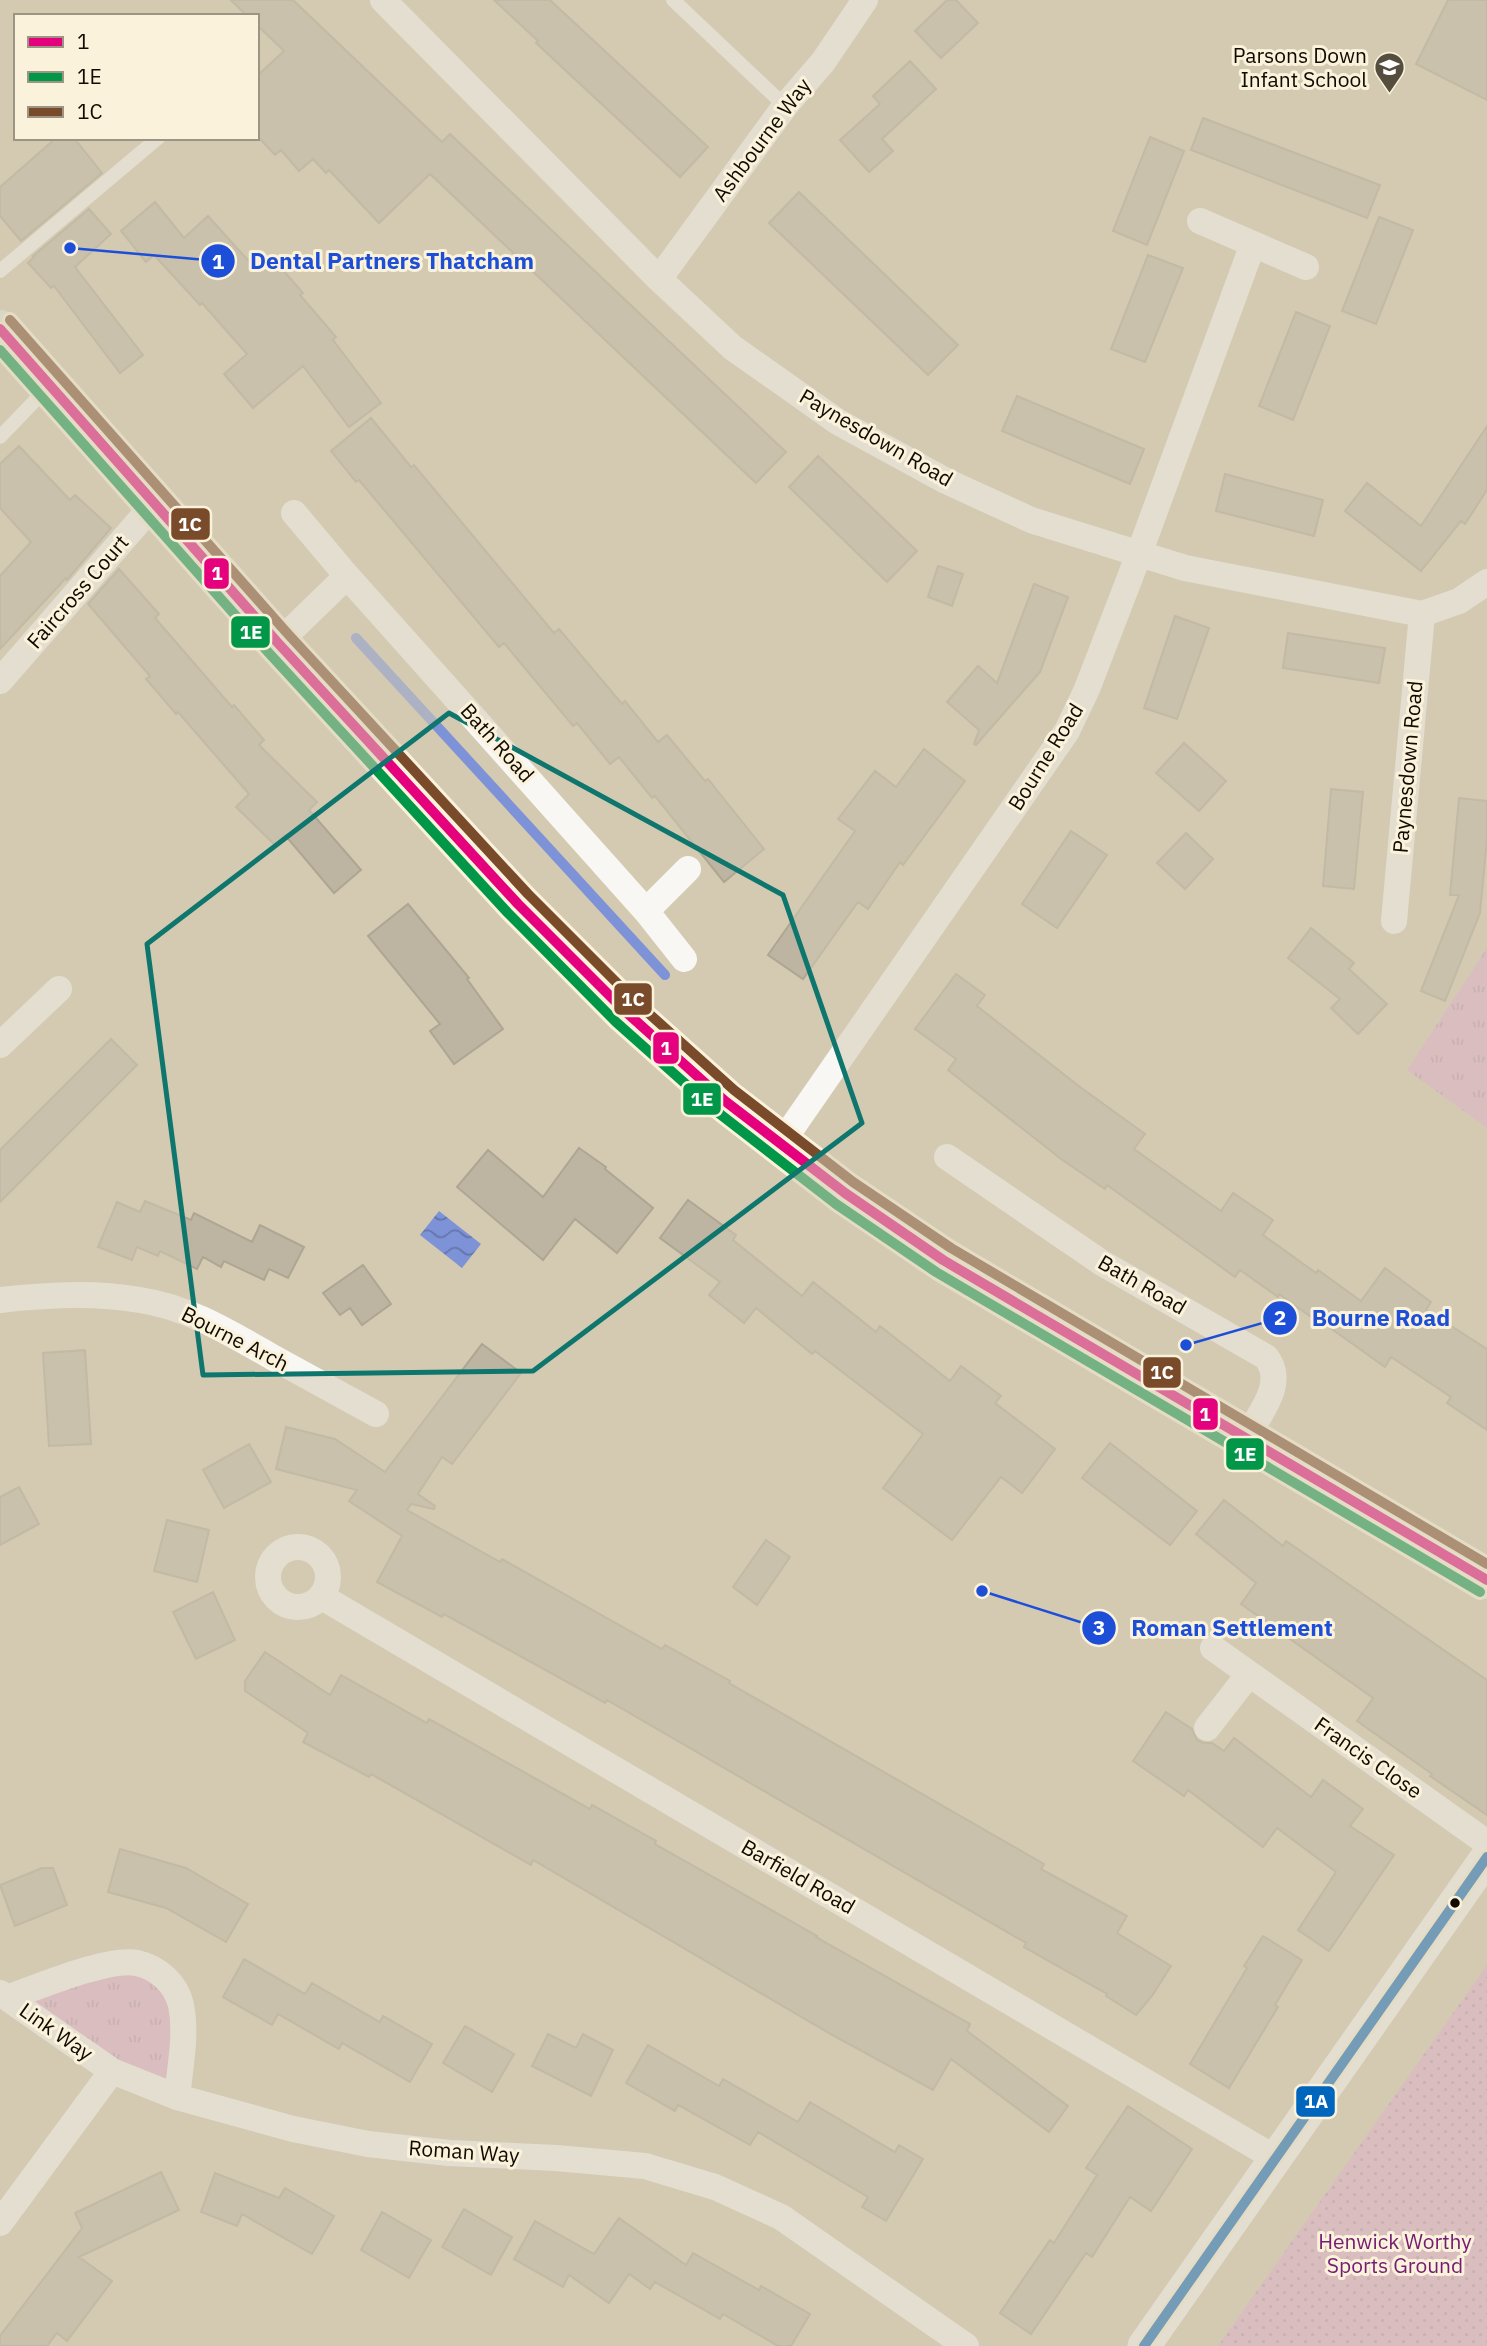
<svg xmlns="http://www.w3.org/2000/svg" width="1487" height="2346" font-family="'IBM Plex Sans',sans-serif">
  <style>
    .grass { fill: url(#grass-tufts) }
    .park { fill: url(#park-dots) }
    .water { fill: url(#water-waves) }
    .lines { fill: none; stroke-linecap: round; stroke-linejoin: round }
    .stream { stroke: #7d92d7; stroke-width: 10 }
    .building { fill: #bdb5a2; stroke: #aea693; stroke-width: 2 }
    .service { stroke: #f9f7f3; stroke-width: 14 }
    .minor { stroke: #f9f7f3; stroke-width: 26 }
    .tertiary { stroke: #f9f7f3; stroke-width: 33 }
    .primary { stroke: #dee4db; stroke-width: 38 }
    .bus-1-casing { stroke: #fbf2db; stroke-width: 16 }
    .bus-2-casing { stroke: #fbf2db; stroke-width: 16 }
    .bus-3-casing { stroke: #fbf2db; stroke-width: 16 }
    .bus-4-casing { stroke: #fbf2db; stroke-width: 16 }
    .bus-1 { stroke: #e5007d; stroke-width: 10 }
    .bus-2 { stroke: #029649; stroke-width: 10 }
    .bus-3 { stroke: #7a4b2a; stroke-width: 10 }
    .bus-4 { stroke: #0065bd; stroke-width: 10 }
    .marked { fill: none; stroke: #0f766e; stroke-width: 5; stroke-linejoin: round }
    .bus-dot { fill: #110a00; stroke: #fbf2db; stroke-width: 2.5 }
    .labels { text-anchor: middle; stroke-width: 6; stroke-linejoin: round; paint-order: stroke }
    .poi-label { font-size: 21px; fill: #110a00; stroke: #fbf2db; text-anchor: end }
    .street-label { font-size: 21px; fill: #110a00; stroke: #fbf2db }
    .park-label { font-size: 21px; fill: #741b74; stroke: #fbf2db }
    .leader { fill: none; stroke: #1d4ed8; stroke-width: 2.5 }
    .callout-dot { fill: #1d4ed8; stroke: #fbf2db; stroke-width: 2.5 }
    .mark-label { font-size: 21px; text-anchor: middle; font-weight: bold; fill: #fff }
    .callout-label { font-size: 23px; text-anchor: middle; font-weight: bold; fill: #1d4ed8; stroke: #fbf2db; stroke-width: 6; stroke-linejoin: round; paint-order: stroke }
    .line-badge { stroke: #fbf2db; stroke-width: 2.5 }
    .badge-label { font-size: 19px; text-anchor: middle; font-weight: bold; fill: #fff }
  </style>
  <defs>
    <pattern id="grass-tufts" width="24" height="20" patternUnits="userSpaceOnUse" patternTransform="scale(1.75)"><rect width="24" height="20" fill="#dfaece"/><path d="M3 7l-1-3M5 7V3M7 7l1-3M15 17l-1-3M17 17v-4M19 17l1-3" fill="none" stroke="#be94af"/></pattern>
    <pattern id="park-dots" width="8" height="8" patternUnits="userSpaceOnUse" patternTransform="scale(1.75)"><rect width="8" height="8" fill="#dfaece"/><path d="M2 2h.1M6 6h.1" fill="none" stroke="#be94af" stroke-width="1.8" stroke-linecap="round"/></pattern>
    <pattern id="water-waves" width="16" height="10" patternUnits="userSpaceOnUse" patternTransform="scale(1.75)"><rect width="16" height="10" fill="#7d92d7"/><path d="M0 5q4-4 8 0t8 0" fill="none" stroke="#6575ac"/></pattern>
  </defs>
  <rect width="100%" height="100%" fill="#d4cab2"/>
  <!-- grass -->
  <path class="grass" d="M1487 948V1128L1407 1070Z
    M104 1966 168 1980 177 2097 7 1998Z"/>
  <!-- park -->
  <path class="park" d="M1487 1965V2346H1218Z"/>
  <!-- water -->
  <path class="water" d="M439 1211 481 1244 462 1268 420 1235Z"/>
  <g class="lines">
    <!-- stream -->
    <path class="stream" d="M356 638 665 975"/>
  </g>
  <!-- building -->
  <path class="building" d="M231 0H293L442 142 450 134 786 452 756 483 430 174 379 223 329 170 326 173 313 159 299 171 281 150 275 155 257 136V76L284 51 257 25V16H247Z
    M494 0H550L708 147 680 177 536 43 538 41Z
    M947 0H956L978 23 941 58 915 31Z
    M1448 0H1487V100L1416 64Z
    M910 61 936 89 882 139 893 151 869 172 840 140 880 104 873 96Z
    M1203 118 1380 185 1367 218 1191 150Z
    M1150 137 1184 151 1147 245 1113 231Z
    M56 138H74L102 173 21 241 0 216V187Z
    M799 192 958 345 928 375 769 223Z
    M155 202 184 238 208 216 255 268 270 255 303 293 300 295 336 337 333 340 381 403 349 427 303 366 253 408 224 374 247 354 202 303 200 305 154 255 146 262 121 231Z
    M89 209 111 234 75 267 143 355 120 373 54 286 51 288 28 263 34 257 33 256Z
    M1379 217 1413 230 1376 324 1342 311Z
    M1148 255 1183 268 1145 362 1111 349Z
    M1296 312 1330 326 1293 420 1259 406Z
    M1017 396 1144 449 1130 484 1002 431Z
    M371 418 411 467 414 465 554 633 559 629 622 704 625 701 658 742 667 735 705 781 708 779 764 849 724 882 655 796 652 798 619 757 610 764 577 723 573 726 504 643 499 647 359 480 356 482 331 451Z
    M1487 426V490L1465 524 1461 521 1421 571 1345 511 1367 483 1421 526Z
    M19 446 70 500 75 495 111 528 67 580 66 578 0 649V576L31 542 0 508V464Z
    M818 456 917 551 887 582 789 487Z
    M1225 474 1323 500 1314 536 1216 511Z
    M938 566 963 574 952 606 928 597Z
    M119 569 159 614 155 618 232 707 234 705 264 740 259 745 317 802 309 810 361 870 334 893 285 835 275 845 236 807 249 794 178 712 176 714 146 679 150 676 88 604Z
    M1034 584 1068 597 1040 672 976 745 974 744 979 730 947 702 978 666 997 683Z
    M1175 616 1209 628 1177 719 1144 708Z
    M1288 633 1385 648 1379 683 1283 668Z
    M1184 743 1226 781 1199 811 1156 773Z
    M924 749 965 781 903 865 900 862 868 909 858 902 803 979 768 955 855 831 838 819 875 771 896 787Z
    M1331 789 1363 792 1354 889 1323 886Z
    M1459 798 1487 801V839L1480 913 1445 1001 1421 991 1459 895H1450Z
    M1071 831 1107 855 1057 928 1022 904Z
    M1186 833 1213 859 1185 889 1157 863Z
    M408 904 469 978 467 979 503 1029 454 1064 430 1031 440 1024 368 936Z
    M1311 928 1354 963 1349 969 1387 1004 1358 1034 1331 1008 1340 999 1288 958Z
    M956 974 985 995 977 1006 1080 1087 1145 1134 1134 1149 1221 1211 1233 1193 1273 1220 1263 1235 1316 1273 1318 1270 1361 1301 1385 1268 1431 1302 1426 1310 1487 1349V1430L1447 1403 1451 1397 1391 1357 1385 1367 1326 1325 1325 1327 1279 1294 1278 1297 1240 1270 1235 1277 1107 1185 1105 1189 1061 1159 948 1070 956 1059 915 1029Z
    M111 1039 137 1065 0 1202V1150Z
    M579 1148 606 1167 605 1169 653 1208 617 1253 575 1219 543 1260 457 1187 488 1150 543 1197Z
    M688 1200 736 1235 733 1240 802 1296 813 1282 876 1332 880 1326 950 1381 961 1366 1001 1396 995 1403 1055 1449 1022 1493 1001 1477 952 1540 883 1488 923 1434 815 1351 812 1354 756 1308 744 1323 709 1295 720 1282 660 1238Z
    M145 1201 191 1220 194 1213 252 1242 260 1225 304 1247 288 1278 269 1269 264 1280 224 1261 221 1267 203 1257 197 1269 160 1251 158 1256 137 1247 132 1260 98 1247 117 1202 140 1212Z
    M363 1265 391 1304 362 1325 350 1308 340 1315 323 1293Z
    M482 1344 521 1373 452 1464 442 1457 418 1494 435 1506 434 1509 411 1504 407 1510 500 1562 502 1559 662 1649 665 1645 730 1681 729 1683 1044 1864 1041 1869 1127 1916 1117 1933 1171 1966 1152 1996 1136 2015 1106 1996 1107 1994 1024 1947 1026 1943 607 1700 605 1703 444 1614 442 1617 377 1582 402 1536 349 1501 357 1490 276 1469 286 1427 335 1439 385 1472Z
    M85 1350 91 1444 49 1446 43 1353Z
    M1110 1443 1197 1511 1170 1545 1082 1478Z
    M249 1444 271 1482 224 1508 203 1470Z
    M19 1487 39 1524 0 1545V1497Z
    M1224 1500 1283 1546 1286 1541 1487 1680V1815L1430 1776 1432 1774 1357 1721 1373 1698 1241 1604 1256 1583 1196 1534Z
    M167 1520 209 1530 197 1582 154 1571Z
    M766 1540 790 1557 757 1605 733 1587Z
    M213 1592 235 1640 196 1659 173 1612Z
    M265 1652 330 1695 341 1675 427 1723 429 1719 590 1809 592 1805 656 1841 655 1844 817 1936 816 1937 970 2024 967 2031 1068 2106 1049 2132 951 2059 933 2090 834 2036 533 1860 531 1865 371 1774 369 1777 303 1742 308 1733 245 1691V1681Z
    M1166 1712 1192 1729 1197 1740 1204 1743H1212L1224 1751 1234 1738 1311 1797 1323 1780 1363 1809 1350 1826 1394 1855 1329 1951 1298 1930 1336 1872 1277 1828 1263 1847 1188 1790 1184 1796 1133 1761Z
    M120 1849 186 1868 248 1904 226 1942 166 1908 108 1892Z
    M42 1868H53L67 1905 15 1926 0 1885Z
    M1263 1936 1302 1960 1275 2005 1278 2007 1229 2088 1190 2064 1247 1968 1244 1966Z
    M244 1959 305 1994 312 1983 380 2022 383 2016 432 2044 410 2082 342 2043 339 2049 278 2014 272 2025 223 1997Z
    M465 2026 514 2054 492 2092 443 2063Z
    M548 2034 576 2048 583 2034 613 2050 591 2096 532 2066Z
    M648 2045 719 2086 723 2079 798 2122 810 2102 895 2152 899 2145 923 2159 886 2221 862 2207 868 2197 758 2132 750 2145 678 2105 675 2111 626 2083Z
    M1128 2106 1192 2149 1151 2211 1130 2197 1092 2257 1086 2253 1031 2334 1000 2313 1050 2240 1054 2243 1097 2175 1086 2168Z
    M161 2172 179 2210 79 2257 112 2281 67 2341 57 2333 47 2346H0V2336L82 2228 75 2213Z
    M215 2173 279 2198 285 2188 334 2216 312 2254 242 2214 237 2226 201 2212Z
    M464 2209 512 2237 491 2275 442 2247Z
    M382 2212 431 2240 409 2278 361 2250Z
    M619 2218 686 2265 693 2253 759 2290 761 2286 810 2314 791 2346H778L723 2314 720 2319 655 2282 650 2289 629 2274 609 2303 569 2275 563 2287 514 2259 535 2221 594 2254Z"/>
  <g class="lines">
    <!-- service -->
    <path class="service" d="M673 0 785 106
      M0 271 158 138
      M0 437 50 385"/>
    <!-- minor -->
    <path class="minor" d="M383 0 659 279 733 348 838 422 946 481 1031 520 1185 568 1422 614 1459 601 1487 582
      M1200 221 1306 267
      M659 279 785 106 823 62 865 0
      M294 513 347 576 646 911 684 959
      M278 643 347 576
      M0 681 155 503
      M646 911 688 869
      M1394 921 1422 614
      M0 1045 59 989
      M780 1145 1067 731 1087 689 1139 554 1253 244
      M947 1157 1102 1263 1266 1357C1287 1383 1259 1414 1246 1438
      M0 1300C46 1295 93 1292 140 1300 188 1307 230 1333 272 1357 307 1376 342 1395 376 1414
      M268 1577a30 30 0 1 1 60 0a30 30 0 1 1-60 0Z
      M322 1597 1275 2158
      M1213 1648 1487 1843
      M1207 1728 1249 1674
      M0 1993 112 2071
      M7 1998C36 1988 108 1957 137 1963 159 1968 176 1984 181 2005 187 2035 180 2067 177 2097
      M0 2223 112 2071 177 2097 293 2129 368 2144 449 2153 556 2158 645 2166 715 2187 781 2217 966 2346"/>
    <!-- tertiary -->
    <path class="tertiary" d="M1144 2346 1487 1857"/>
    <!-- primary -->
    <path class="primary" d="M0 329 278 643 518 904 626 1012 725 1101 845 1193 943 1260 1487 1580"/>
    <defs>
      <path id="bus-1" d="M0 329 278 643 518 904 626 1012 725 1101 845 1193 943 1260 1487 1580"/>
      <path id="bus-2" d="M0 350 268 652 508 913 616 1022 716 1111 836 1204 936 1272 1480 1592"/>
      <path id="bus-3" d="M10 320 288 634 528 894 636 1002 734 1090 853 1182 951 1248 1487 1564"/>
      <path id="bus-4" d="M1144 2346 1487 1857"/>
    </defs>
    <!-- bus-1 casing -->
    <use href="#bus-1" class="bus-1-casing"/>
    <!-- bus-2 casing -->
    <use href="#bus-2" class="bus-2-casing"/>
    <!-- bus-3 casing -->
    <use href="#bus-3" class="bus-3-casing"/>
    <!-- bus-4 casing -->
    <use href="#bus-4" class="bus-4-casing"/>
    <!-- bus-1 -->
    <use href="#bus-1" class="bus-1"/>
    <!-- bus-2 -->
    <use href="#bus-2" class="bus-2"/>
    <!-- bus-3 -->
    <use href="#bus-3" class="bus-3"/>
    <!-- bus-4 -->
    <use href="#bus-4" class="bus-4"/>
  </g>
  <!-- marked area -->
  <path d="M0 0H1487V2346H0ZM449 713 783 895 862 1123 533 1371 203 1375 147 944Z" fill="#d4cab2" fill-opacity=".55" fill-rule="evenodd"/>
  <path class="marked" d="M449 713 783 895 862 1123 533 1371 203 1375 147 944Z"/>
  <!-- icons -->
  <defs>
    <symbol id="school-pin" viewBox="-11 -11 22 30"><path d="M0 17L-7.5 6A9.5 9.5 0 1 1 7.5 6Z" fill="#554d3e" stroke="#fbf2db"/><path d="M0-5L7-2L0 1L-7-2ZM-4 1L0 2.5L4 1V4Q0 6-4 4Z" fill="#fff"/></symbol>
  </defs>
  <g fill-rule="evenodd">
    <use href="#school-pin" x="1372" y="50" width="35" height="47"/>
  </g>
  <!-- markers -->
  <circle class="bus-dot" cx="1455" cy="1903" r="6"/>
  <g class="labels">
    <!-- poi labels -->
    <g class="poi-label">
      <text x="1367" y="63">Parsons Down<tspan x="1367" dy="24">Infant School</tspan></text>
    </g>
    <!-- street labels -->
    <g class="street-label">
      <text transform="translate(762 140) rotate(-53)" y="7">Ashbourne Way</text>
      <text transform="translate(876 438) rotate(30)" y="7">Paynesdown Road</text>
      <text transform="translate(78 592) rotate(-49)" y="7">Faircross Court</text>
      <text transform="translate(497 743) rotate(48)" y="7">Bath Road</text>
      <text transform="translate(1046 757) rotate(-58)" y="7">Bourne Road</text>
      <text transform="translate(1408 767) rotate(-85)" y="7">Paynesdown Road</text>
      <text transform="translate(1142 1285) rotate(30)" y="7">Bath Road</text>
      <text transform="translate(235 1339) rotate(27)" y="7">Bourne Arch</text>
      <text transform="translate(1368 1758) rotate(35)" y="7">Francis Close</text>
      <text transform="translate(798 1877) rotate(30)" y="7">Barfield Road</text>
      <text transform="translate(56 2032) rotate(35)" y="7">Link Way</text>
      <text transform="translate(464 2152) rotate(4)" y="7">Roman Way</text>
    </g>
    <!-- park labels -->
    <g class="park-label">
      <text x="1395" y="2249">Henwick Worthy<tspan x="1395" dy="24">Sports Ground</tspan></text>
    </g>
  </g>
  <!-- callouts -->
  <path class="leader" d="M70 248L218 261M1186 1345L1280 1318M982 1591L1099 1628"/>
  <g class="callout-dot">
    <circle cx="70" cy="248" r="7"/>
    <circle cx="1186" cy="1345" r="7"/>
    <circle cx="982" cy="1591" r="7"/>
    <circle cx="218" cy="261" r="18"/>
    <circle cx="1280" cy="1318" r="18"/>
    <circle cx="1099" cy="1628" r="18"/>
  </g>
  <g class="mark-label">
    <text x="218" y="269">1</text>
    <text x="1280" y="1325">2</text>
    <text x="1099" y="1635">3</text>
  </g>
  <g class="callout-label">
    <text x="392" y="269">Dental Partners Thatcham</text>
    <text x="1381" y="1326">Bourne Road</text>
    <text x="1232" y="1636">Roman Settlement</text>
  </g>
  <g class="line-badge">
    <rect x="170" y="507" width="41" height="34" rx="7" fill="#7a4b2a"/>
    <rect x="203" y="557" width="27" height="33" rx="7" fill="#e5007d"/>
    <rect x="230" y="615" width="41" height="34" rx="7" fill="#029649"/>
    <rect x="613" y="982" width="40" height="34" rx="7" fill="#7a4b2a"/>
    <rect x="652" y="1031" width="28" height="34" rx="7" fill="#e5007d"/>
    <rect x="682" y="1082" width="40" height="34" rx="7" fill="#029649"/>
    <rect x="1142" y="1356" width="40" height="33" rx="7" fill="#7a4b2a"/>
    <rect x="1192" y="1397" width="27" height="34" rx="7" fill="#e5007d"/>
    <rect x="1225" y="1437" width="40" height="34" rx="7" fill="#029649"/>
    <rect x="1295" y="2085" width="41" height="33" rx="7" fill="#0065bd"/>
  </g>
  <g class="badge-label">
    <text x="190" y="531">1C</text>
    <text x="217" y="580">1</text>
    <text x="251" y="639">1E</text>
    <text x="633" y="1006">1C</text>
    <text x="666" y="1055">1</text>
    <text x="702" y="1106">1E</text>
    <text x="1162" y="1379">1C</text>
    <text x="1205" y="1421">1</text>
    <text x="1245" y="1461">1E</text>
    <text x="1316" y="2108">1A</text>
  </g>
  <!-- legend -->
  <rect x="14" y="14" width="245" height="126" fill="#fbf2db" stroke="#9d9583" stroke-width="2"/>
  <rect x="28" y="37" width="35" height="10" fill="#e5007d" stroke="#9d9583" stroke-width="2"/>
  <text x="77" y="49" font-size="21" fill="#110a00">1</text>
  <rect x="28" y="72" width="35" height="10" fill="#029649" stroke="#9d9583" stroke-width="2"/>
  <text x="77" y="84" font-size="21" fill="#110a00">1E</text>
  <rect x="28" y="107" width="35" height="10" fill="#7a4b2a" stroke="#9d9583" stroke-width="2"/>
  <text x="77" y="119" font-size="21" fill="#110a00">1C</text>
</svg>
